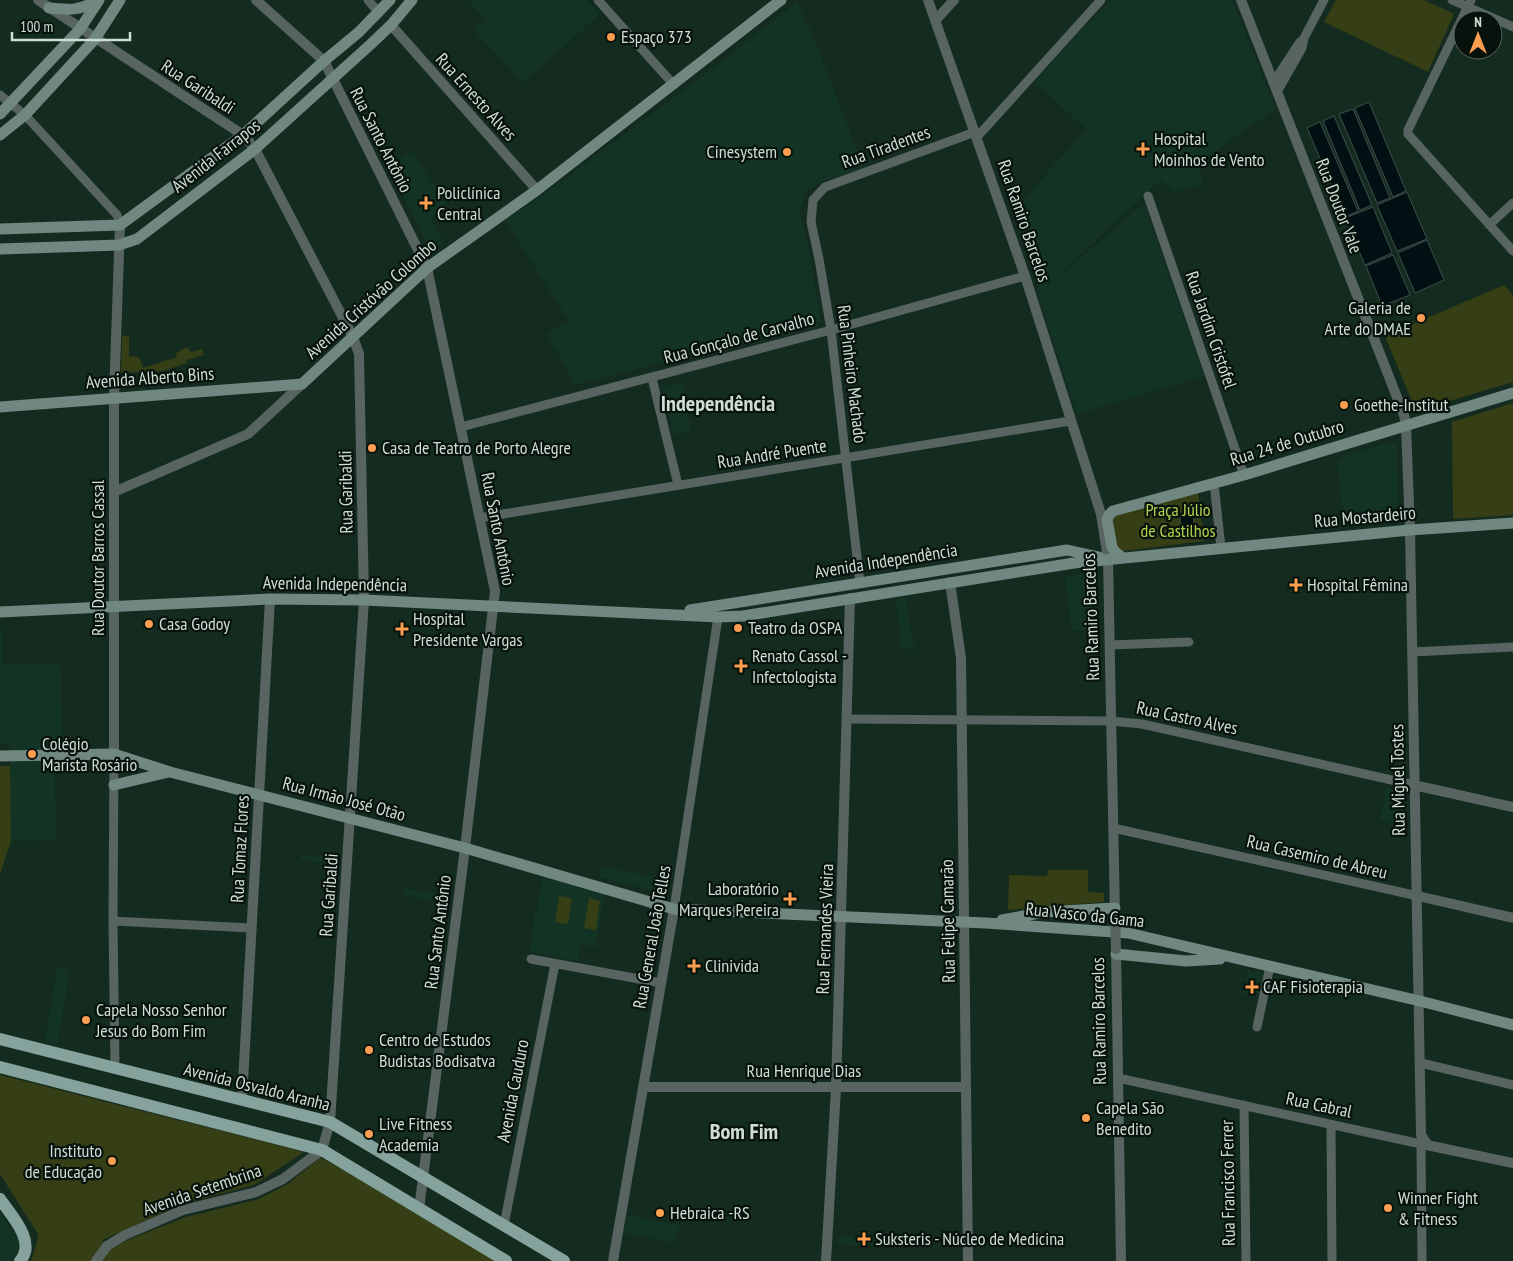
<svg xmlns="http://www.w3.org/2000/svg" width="1513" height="1261" font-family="'PT Sans Narrow',sans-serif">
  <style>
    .built { fill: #133424 }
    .green { fill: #353e14 }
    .water { fill: #011012; stroke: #3f4e4c }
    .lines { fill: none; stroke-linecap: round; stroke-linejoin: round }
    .minor { stroke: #576461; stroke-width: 9 }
    .tertiary { stroke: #576461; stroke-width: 10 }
    .secondary { stroke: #718782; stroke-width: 11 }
    .primary { stroke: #86a29c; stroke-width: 12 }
    .tertiary-bridge { stroke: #576461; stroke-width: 10 }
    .poi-dot { fill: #fb9e50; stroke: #08120d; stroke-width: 2 }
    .labels { text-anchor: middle; stroke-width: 4.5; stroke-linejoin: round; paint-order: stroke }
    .poi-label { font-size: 18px; fill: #cfded5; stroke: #08120d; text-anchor: start }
    .street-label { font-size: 18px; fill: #cfded5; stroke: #08120d }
    .park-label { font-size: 18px; fill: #b5d04d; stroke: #08120d }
    .district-label { font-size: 22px; font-weight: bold; fill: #cfded5; stroke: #08120d }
  </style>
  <rect width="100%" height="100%" fill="#142c20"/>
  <!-- built -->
  <path class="built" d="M468 0H587L600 14 523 83 473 29 485 19Z
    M1110 0H1232L1276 109 1239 134 1198 164 1203 185 1174 192 1160 180 1048 286 1144 203 1204 376 1077 414 1038 296 1042 292 1013 212 1086 129 1034 81Z
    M797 2 812 34 864 168 818 183 805 193 800 213 809 251 821 322 574 385 566 367 546 334 569 321 505 220 547 192 630 130 721 62Z
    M413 152 448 207 430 218 444 243 431 251 388 166Z
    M683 382 690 431 673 435 663 387Z
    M1385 443H1397L1398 506 1357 519 1343 521 1337 459Z
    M1095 572 1096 630H1072L1065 577Z
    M906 597 914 650 910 651 909 647 900 646V633L896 599Z
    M0 630H2L3 665H61L62 742H54L56 840 11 841 0 874 10 766 9 743H0Z
    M1387 788 1404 792 1397 824 1380 820Z
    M301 855 338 858 337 863 301 861Z
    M602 867 668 879 666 894 600 877Z
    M543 876 604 895 596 947 581 945 578 961 530 952 535 911H538V899Z
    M404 889 449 895 448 902 404 896Z
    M57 968 70 970 58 1043 45 1040Z
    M1248 970 1263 973 1258 997 1243 994Z
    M0 1212 21 1243 11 1261H0Z
    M627 1215 680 1225 675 1243 624 1233Z
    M838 1237H890V1245H838Z"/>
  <!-- green -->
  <path class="green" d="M1336 0H1424L1454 14 1428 72 1324 22Z
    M1504 285 1513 295V382L1416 411 1385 336Z
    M122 336H129V356L139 357 143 368 177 357 175 354 187 347 191 352 202 349 204 355 186 360 187 363 163 371 121 373Z
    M1513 403V515L1453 519 1452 422Z
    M1198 492 1204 541 1123 551 1115 547 1111 521 1117 514Z
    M0 766H10L11 841 0 874Z
    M1048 870H1088V892L1104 893V902L1008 910 1009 875 1047 876Z
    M559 896 572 898 568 924 555 922Z
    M589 898 600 901 596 930 584 928Z
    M0 1075 304 1152 254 1185 183 1204 102 1240 110 1250 128 1240 186 1217 259 1199 288 1184 320 1158 333 1164 495 1261H31L37 1242 38 1234 0 1174Z"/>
  <!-- water -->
  <path class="water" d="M1369 102 1406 191 1393 197 1355 108Z
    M1353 109 1390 198 1377 203 1339 114Z
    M1334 116 1372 205 1360 210 1323 121Z
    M1320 122 1358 211 1345 217 1307 128Z
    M1407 192 1427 239 1397 251 1377 205Z
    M1373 207 1392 253 1365 265 1345 218Z
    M1427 240 1444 280 1415 293 1398 253Z
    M1393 255 1410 295 1382 306 1366 266Z
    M1180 520a7 7 0 1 1 14 0a7 7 0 1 1-14 0Z"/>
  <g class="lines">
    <!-- minor -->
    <path class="minor" d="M368 0 379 13
      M598 0 674 85
      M1452 0 1513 27
      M1471 0 1408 130V134L1513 251
      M1273 83 1300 42
      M1277 92 1302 48 1304 38 1324 0
      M0 95 25 115 117 215 120 225
      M977 137 1101 0
      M1148 196 1244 475
      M1489 225 1513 203
      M652 378 678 485
      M461 427 831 330 1025 276
      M1214 483 1221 548
      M479 518 1070 421
      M860 583 831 330 819 259 811 222 813 200 825 187 975 132
      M1110 645 1189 642
      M1412 652 1513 647
      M847 719 1111 721 1142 724 1414 785
      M114 754 113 921 115 1068
      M1113 828 1418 896
      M674 909 718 617
      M113 921 251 928
      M531 959 661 983
      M1257 1027 1270 966
      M1421 1063 1513 1085
      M1118 1078 1421 1144 1422 1261
      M1244 1105 1246 1261
      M1331 1125 1332 1261
      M504 1225 555 964"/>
    <!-- tertiary -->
    <path class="tertiary" d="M38 0 243 135 255 149 353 337 359 354 364 600 330 1122 322 1150 283 1179 256 1192 183 1210 125 1235 107 1246 96 1261
      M256 0 324 61 427 268 495 591 465 848 419 1209
      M928 0 1025 276 1101 514 1108 559 1115 916
      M1241 0 1404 415 1406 425 1410 530 1421 1135 1428 1145
      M935 21 954 0
      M391 25 537 190
      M114 492 248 434 302 384
      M950 582 961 658 968 1261
      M114 754V397L120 225
      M1414 785 1513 807
      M1418 896 1513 918
      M1116 949 1121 1261
      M643 1087H966
      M242 1100 270 599
      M1422 1144 1513 1163
      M613 1261 674 909
      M826 1261 836 1088 850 598"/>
    <!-- secondary -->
    <path class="secondary" d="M49 8C70 10 79 11 98 0
      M0 114 80 29 99 0
      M0 135 25 115 95 39 120 0
      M0 229 120 225 243 135 324 61 359 32 390 0
      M0 249 119 245 137 239 255 149 371 44 391 25 412 0
      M0 407 302 384 427 268 537 190 781 0
      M1123 558 1115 552 1112 547 1107 520 1109 515 1113 511 1244 475 1513 393
      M690 610 1067 550 1099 557
      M0 612 270 599 364 600 718 617 743 616 1074 563 1410 530 1513 523
      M0 756 114 754 170 772 465 848 674 909 986 923 1128 933 1420 1001 1513 1025
      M114 785 169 772
      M1002 920 1045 912 1115 908
      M1116 954 1186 961 1220 959"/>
    <!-- primary -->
    <path class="primary" d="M0 1039 330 1122 564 1261
      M0 1067 322 1150 506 1261
      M0 1199C11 1215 37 1242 20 1261"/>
    <!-- tertiary-bridge -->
    <path class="tertiary-bridge" d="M1115 917 1116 949"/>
  </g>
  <!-- markers -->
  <g class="poi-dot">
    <circle cx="611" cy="37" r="5"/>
    <path d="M1140.5 141.5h5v5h5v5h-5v5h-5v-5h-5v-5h5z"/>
    <circle cx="787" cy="152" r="5"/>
    <path d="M423.5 195.5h5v5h5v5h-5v5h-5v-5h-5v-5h5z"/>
    <circle cx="1421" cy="318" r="5"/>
    <circle cx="1344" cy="405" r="5"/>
    <circle cx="372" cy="448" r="5"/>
    <path d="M1293.5 577.5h5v5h5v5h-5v5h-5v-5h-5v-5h5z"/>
    <circle cx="149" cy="624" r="5"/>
    <circle cx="738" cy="628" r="5"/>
    <path d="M399.5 621.5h5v5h5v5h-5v5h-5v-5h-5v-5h5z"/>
    <path d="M738.5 658.5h5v5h5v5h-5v5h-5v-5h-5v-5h5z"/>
    <circle cx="32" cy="754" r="5"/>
    <path d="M787.5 891.5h5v5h5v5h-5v5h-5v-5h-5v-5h5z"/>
    <path d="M691.5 958.5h5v5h5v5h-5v5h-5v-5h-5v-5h5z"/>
    <path d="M1249.5 979.5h5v5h5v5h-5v5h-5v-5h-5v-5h5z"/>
    <circle cx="86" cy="1020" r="5"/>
    <circle cx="369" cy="1050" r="5"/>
    <circle cx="1086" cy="1118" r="5"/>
    <circle cx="369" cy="1134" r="5"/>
    <circle cx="112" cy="1161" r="5"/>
    <circle cx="1388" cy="1208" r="5"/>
    <circle cx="660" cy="1213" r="5"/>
    <path d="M861.5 1231.5h5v5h5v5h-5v5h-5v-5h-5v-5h5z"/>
  </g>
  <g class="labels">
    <!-- poi labels -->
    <g class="poi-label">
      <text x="621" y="43">Espaço 373</text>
      <text x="1154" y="145">Hospital<tspan x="1154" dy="21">Moinhos de Vento</tspan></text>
      <text x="777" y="158" text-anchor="end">Cinesystem</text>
      <text x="437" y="199">Policlínica<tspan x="437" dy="21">Central</tspan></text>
      <text x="1411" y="314" text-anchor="end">Galeria de<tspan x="1411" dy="21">Arte do DMAE</tspan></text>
      <text x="1354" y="411">Goethe-Institut</text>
      <text x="382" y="454">Casa de Teatro de Porto Alegre</text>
      <text x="1307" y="591">Hospital Fêmina</text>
      <text x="413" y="625">Hospital<tspan x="413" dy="21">Presidente Vargas</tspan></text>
      <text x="159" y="630">Casa Godoy</text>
      <text x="748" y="634">Teatro da OSPA</text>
      <text x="752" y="662">Renato Cassol -<tspan x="752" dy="21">Infectologista</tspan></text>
      <text x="42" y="750">Colégio<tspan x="42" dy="21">Marista Rosário</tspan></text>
      <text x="779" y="895" text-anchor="end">Laboratório<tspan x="779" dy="21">Marques Pereira</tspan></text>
      <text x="705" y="972">Clinivida</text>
      <text x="1263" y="993">CAF Fisioterapia</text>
      <text x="96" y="1016">Capela Nosso Senhor<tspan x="96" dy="21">Jesus do Bom Fim</tspan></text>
      <text x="379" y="1046">Centro de Estudos<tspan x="379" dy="21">Budistas Bodisatva</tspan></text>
      <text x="1096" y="1114">Capela São<tspan x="1096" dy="21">Benedito</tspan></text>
      <text x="379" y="1130">Live Fitness<tspan x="379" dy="21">Academia</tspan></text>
      <text x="102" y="1157" text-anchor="end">Instituto<tspan x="102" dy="21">de Educação</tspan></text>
      <text x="1398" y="1204">Winner Fight<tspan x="1398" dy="21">&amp; Fitness</tspan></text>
      <text x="670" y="1219">Hebraica -RS</text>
      <text x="875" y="1245">Suksteris - Núcleo de Medicina</text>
    </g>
    <!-- street labels -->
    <g class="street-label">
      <text transform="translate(198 87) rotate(33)" y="6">Rua Garibaldi</text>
      <text transform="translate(476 97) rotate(48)" y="6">Rua Ernesto Alves</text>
      <text transform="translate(381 140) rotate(63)" y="6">Rua Santo Antônio</text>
      <text transform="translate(886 147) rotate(-20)" y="6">Rua Tiradentes</text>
      <text transform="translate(216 156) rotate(-38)" y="6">Avenida Farrapos</text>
      <text transform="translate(1339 206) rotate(69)" y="6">Rua Doutor Vale</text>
      <text transform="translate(1024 221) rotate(71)" y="6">Rua Ramiro Barcelos</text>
      <text transform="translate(371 299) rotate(-42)" y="6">Avenida Cristóvão Colombo</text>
      <text transform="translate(1211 330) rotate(71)" y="6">Rua Jardim Cristófel</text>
      <text transform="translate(739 338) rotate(-15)" y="6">Rua Gonçalo de Carvalho</text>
      <text transform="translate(852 374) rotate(83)" y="6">Rua Pinheiro Machado</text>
      <text transform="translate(150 378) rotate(-4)" y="6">Avenida Alberto Bins</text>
      <text transform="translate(1287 443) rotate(-17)" y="6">Rua 24 de Outubro</text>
      <text transform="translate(772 454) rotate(-9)" y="6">Rua André Puente</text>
      <text transform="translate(346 492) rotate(-91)" y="6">Rua Garibaldi</text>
      <text transform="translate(1365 517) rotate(-5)" y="6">Rua Mostardeiro</text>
      <text transform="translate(498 529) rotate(79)" y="6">Rua Santo Antônio</text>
      <text transform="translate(98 558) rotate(-90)" y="6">Rua Doutor Barros Cassal</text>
      <text transform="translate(886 561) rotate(-9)" y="6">Avenida Independência</text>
      <text transform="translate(335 584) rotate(1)" y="6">Avenida Independência</text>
      <text transform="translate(1091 617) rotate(-92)" y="6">Rua Ramiro Barcelos</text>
      <text transform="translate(1187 718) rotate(12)" y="6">Rua Castro Alves</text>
      <text transform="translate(1398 780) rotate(-91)" y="6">Rua Miguel Tostes</text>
      <text transform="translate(344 799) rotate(15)" y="6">Rua Irmão José Otão</text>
      <text transform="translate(240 849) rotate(-87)" y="6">Rua Tomaz Flores</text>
      <text transform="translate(1317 857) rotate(13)" y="6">Rua Casemiro de Abreu</text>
      <text transform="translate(329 895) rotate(-86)" y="6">Rua Garibaldi</text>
      <text transform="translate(1085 915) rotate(6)" y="6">Rua Vasco da Gama</text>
      <text transform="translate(948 921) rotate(-91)" y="6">Rua Felipe Camarão</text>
      <text transform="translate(825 929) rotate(-88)" y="6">Rua Fernandes Vieira</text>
      <text transform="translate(438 932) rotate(-83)" y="6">Rua Santo Antônio</text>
      <text transform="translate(652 937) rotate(-80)" y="6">Rua General João Telles</text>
      <text transform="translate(1099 1021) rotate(-91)" y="6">Rua Ramiro Barcelos</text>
      <text x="804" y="1077">Rua Henrique Dias</text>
      <text transform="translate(257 1087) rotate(14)" y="6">Avenida Osvaldo Aranha</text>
      <text transform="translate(513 1091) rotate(-79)" y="6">Avenida Cauduro</text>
      <text transform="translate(1319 1105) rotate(12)" y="6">Rua Cabral</text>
      <text transform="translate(1228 1183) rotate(-91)" y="6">Rua Francisco Ferrer</text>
      <text transform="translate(202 1190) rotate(-19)" y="6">Avenida Setembrina</text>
    </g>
    <!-- park labels -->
    <g class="park-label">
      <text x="1178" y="516">Praça Júlio<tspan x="1178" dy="21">de Castilhos</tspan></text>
    </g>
    <!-- district labels -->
    <g class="district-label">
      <text x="718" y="411">Independência</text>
      <text x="744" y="1139">Bom Fim</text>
    </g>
  </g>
  <!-- north arrow -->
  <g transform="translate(1478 35)"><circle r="24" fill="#08120d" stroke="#58645d"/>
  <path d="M0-4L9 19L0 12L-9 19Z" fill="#fb9e50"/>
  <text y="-8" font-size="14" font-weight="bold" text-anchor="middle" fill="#cfded5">N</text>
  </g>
  <!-- scale -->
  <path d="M12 32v8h118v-8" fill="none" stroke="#cfded5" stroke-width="2.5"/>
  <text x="20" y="32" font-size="15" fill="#cfded5" stroke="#08120d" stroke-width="4" paint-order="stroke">100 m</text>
</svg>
